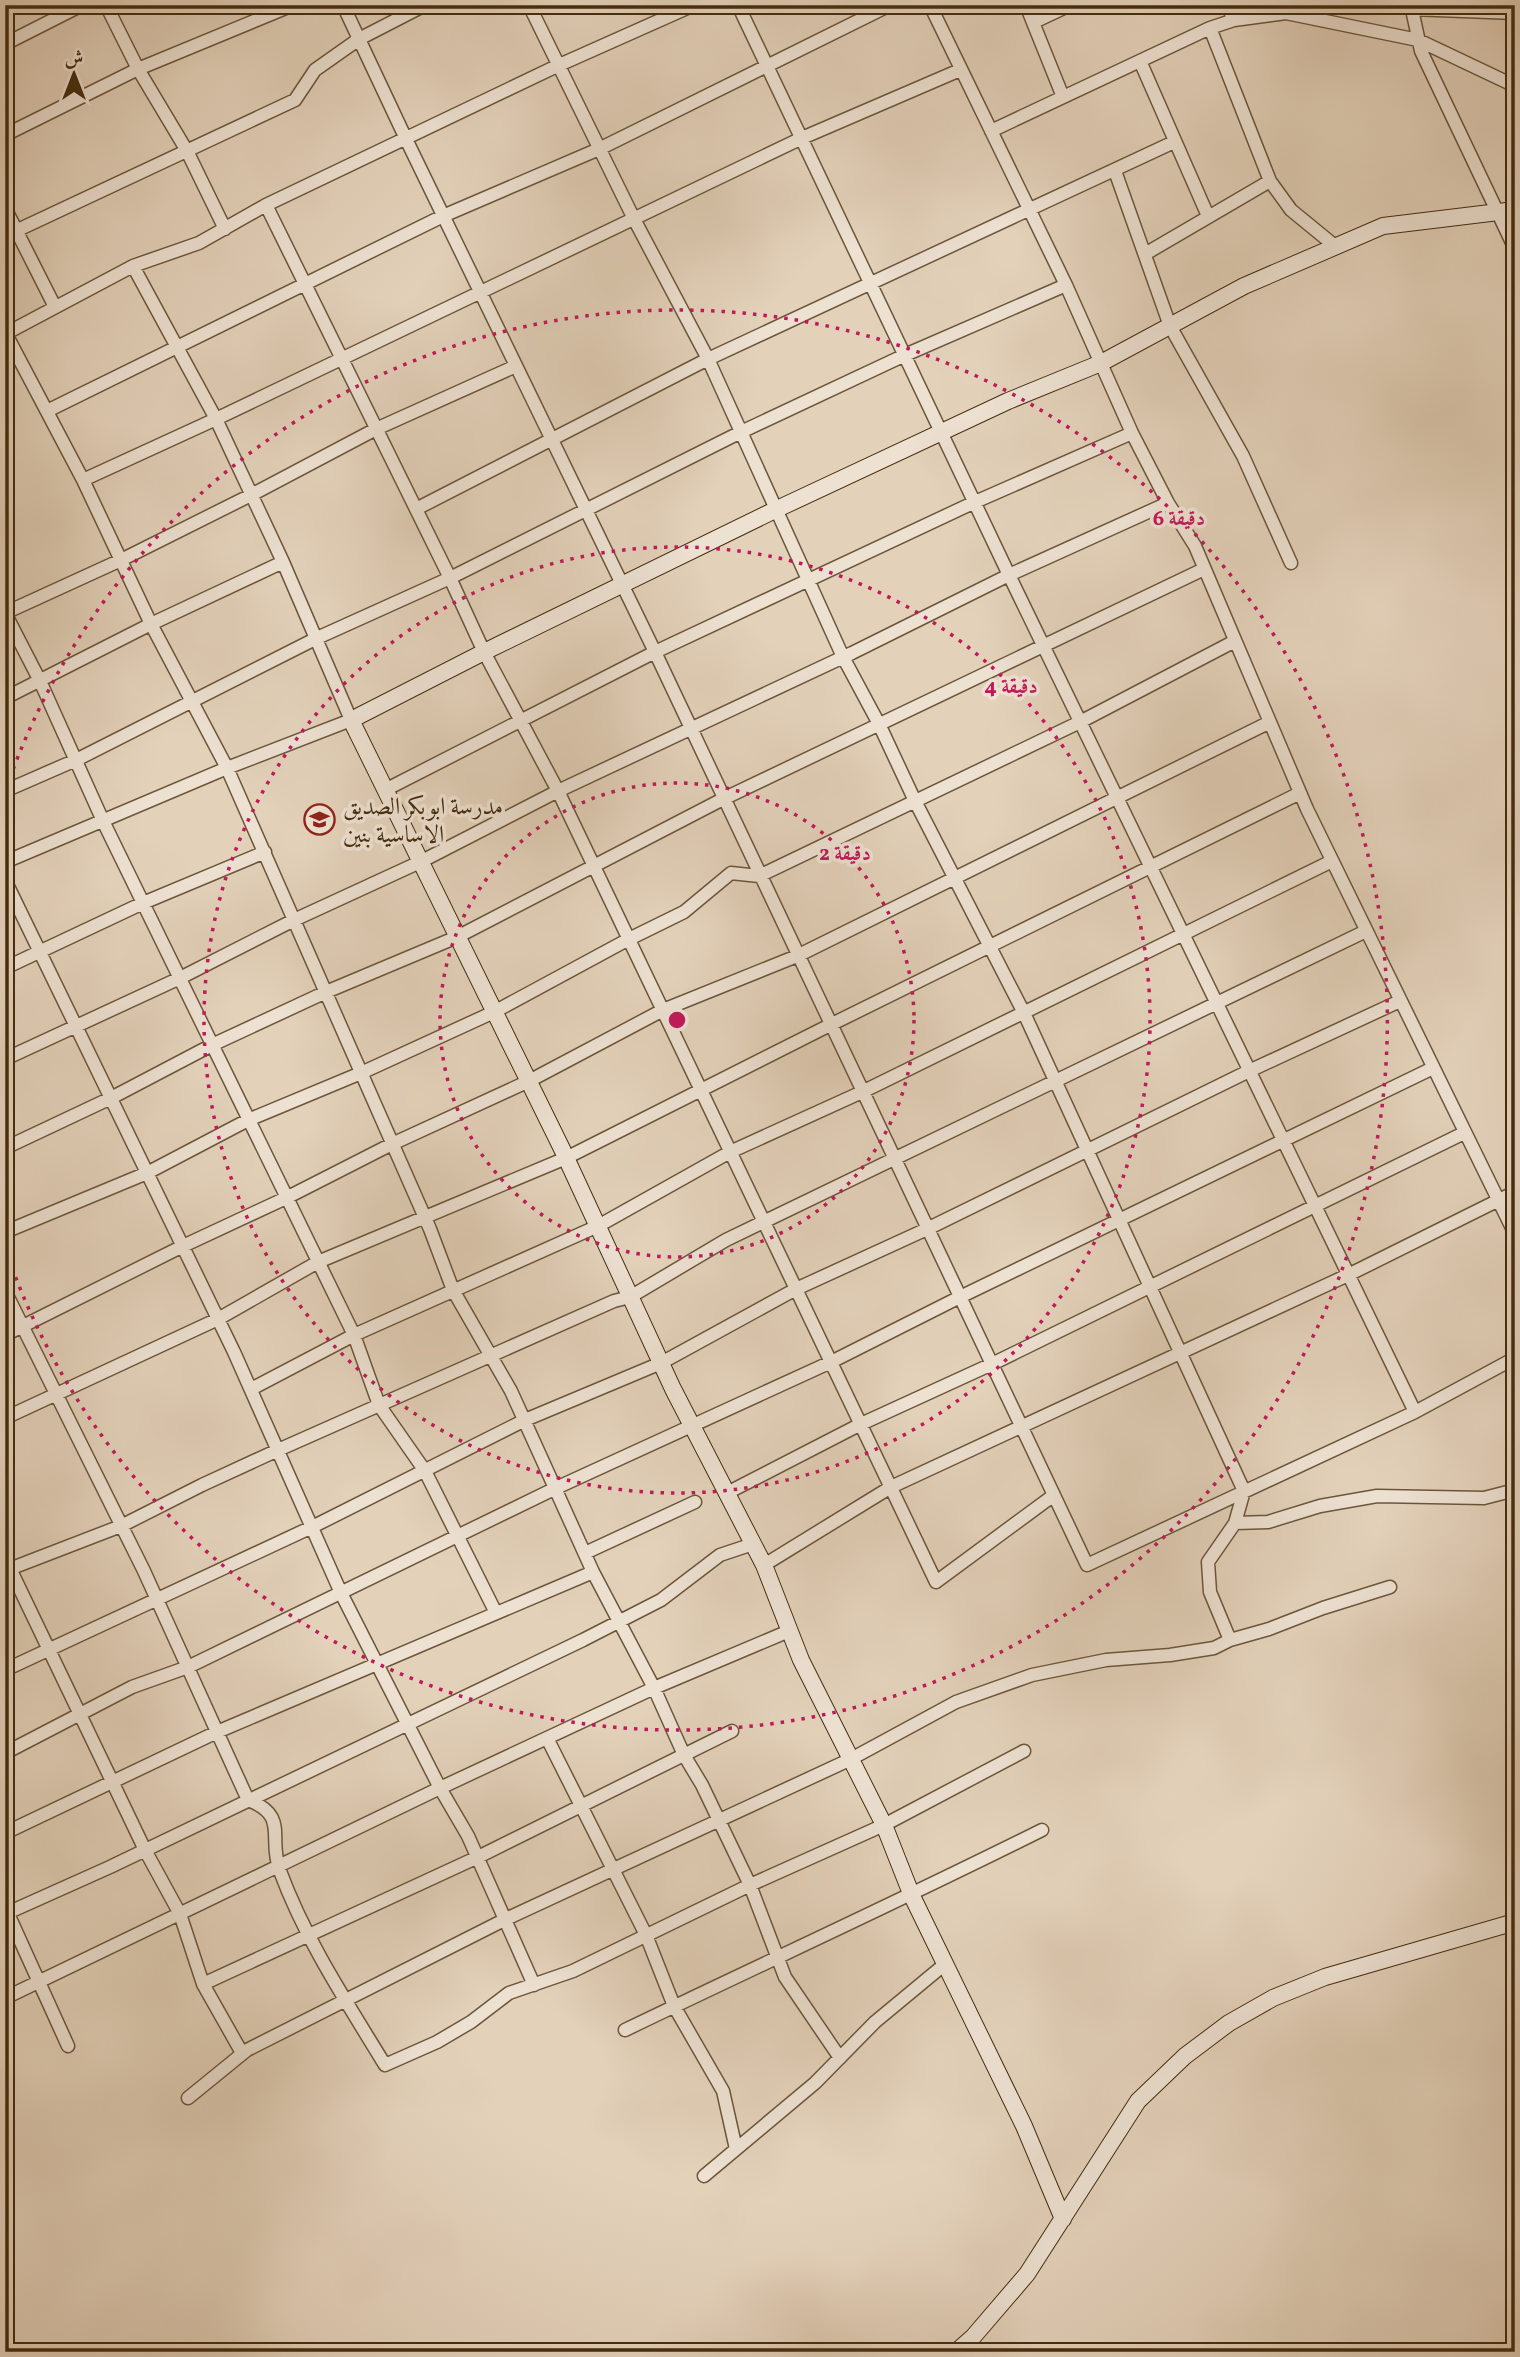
<svg xmlns="http://www.w3.org/2000/svg" width="1520" height="2357" font-family="Vollkorn,Amiri,serif">
  <style>
    .lines { fill: none; stroke-linecap: round; stroke-linejoin: round }
    .street-casing { stroke: #6c563a; stroke-width: 15 }
    .secondary-casing { stroke: #452d0f; stroke-width: 18 }
    .street { stroke: #ede1d2; stroke-width: 12 }
    .secondary { stroke: #ede1d2; stroke-width: 16 }
    .ring { fill: none; stroke: #c2185b; stroke-width: 3.5; stroke-dasharray: 3.5 7 }
    .labels { text-anchor: middle; stroke-width: 7; stroke-linejoin: round; paint-order: stroke }
    .poi-label { font-size: 24px; fill: #452d0f; stroke: #ede1d2; text-anchor: start }
    .centre { fill: #c2185b; stroke: #ede1d2; stroke-width: 3.5 }
    .ring-label { font-size: 21px; text-anchor: middle; font-weight: bold; fill: #c2185b; stroke: #ede1d2; stroke-width: 7; stroke-linejoin: round; paint-order: stroke }
  </style>
  <rect width="100%" height="100%" fill="#e3d1ba"/>
  <filter id="stains"><feTurbulence type="fractalNoise" baseFrequency=".00286" numOctaves="4"/><feColorMatrix values="0 0 0 0 .2 0 0 0 0 .09 0 0 0 0 .02 0 0 0 .5 -.17"/></filter>
  <radialGradient id="worn" r=".72"><stop offset=".6" stop-color="#630" stop-opacity="0"/><stop offset="1" stop-color="#630" stop-opacity=".3"/></radialGradient>
  <g class="lines">
    <defs>
      <path id="street" d="M106 5 138 69 187 151 225 229
        M343 5 406 139 655 652 1087 1565 1415 1412
        M529 5 634 219 708 359 843 657 879 724 915 801 1024 1013 1244 1491 1235 1523 1208 1562 1210 1592 1230 1640
        M694 5 557 66 266 205 450 578 484 652 558 791 936 1582 1054 1495
        M738 5 1009 575 1415 1412 1515 1358
        M930 5 1066 285 1132 433 1168 503 1195 546 1307 809 1515 1234
        M1026 5 1063 97
        M1227 5 1234 20
        M1411 5 1421 51 1515 249
        M1411 9 1515 13
        M1034 22 1070 5
        M1210 28 1270 181 1291 210 1335 246
        M5 44 82 5
        M1140 61 1208 216
        M1512 85 1515 16
        M991 131 1210 28 1234 20 1286 13 1418 40 1515 86
        M5 135 138 69 293 5
        M1115 171 1170 326 1243 456 1291 563
        M5 208 55 307
        M5 236 295 100 315 70 359 39 425 5
        M1145 254 1270 181
        M5 334 133 266 199 243 266 205
        M6 334 83 480 151 624 227 768 430 1229 453 1290 511 1391 593 1572 654 1688 684 1755 702 1785 750 1885 785 1977 840 2058
        M47 411 443 216 599 149 890 5
        M83 480 216 419 802 138 960 70
        M416 509 708 359 1174 142
        M5 698 151 624 283 562
        M385 790 655 652 975 502 1132 433
        M5 791 76 760 317 638 450 578 741 432 905 355 1066 285
        M5 862 227 768 351 720 283 562 216 419 133 266
        M5 880 234 1352 341 1593 440 1788 468 1836 534 1985
        M5 968 143 903 265 852
        M5 1059 180 978 294 920 420 862 558 791 852 653 1009 575 1168 503
        M5 1148 111 1098 212 1045 326 992 457 937 723 799 1204 569
        M5 1232 147 1173 248 1120 361 1073 494 1012 629 939 684 912 731 873 759 876 1080 722 1235 641
        M5 1291 144 1571 248 1800C290 1816 267 1838 280 1871 306 1941 346 2001 385 2065L437 2042 471 2022 509 1993 573 1971 750 1885 884 1825 1024 1751
        M5 1335 183 1246 286 1198 392 1144 529 1081 663 1010 797 956 1270 722
        M251 1389 354 1335 598 1226 730 1152 862 1092 1332 861
        M5 1418 218 1319 318 1262 566 1158 830 1025 1300 793
        M727 1493 861 1424 992 1364 1464 1133
        M1235 1523 1268 1522 1320 1506 1377 1496 1484 1498 1515 1490
        M585 1553 695 1502
        M5 1558 145 1850 180 1914 203 1984 242 2053
        M764 1565 891 1487 1348 1275 1515 1192
        M5 1573 12 1568 121 1526 202 1485 278 1450 614 1301 630 1297 726 1240 1366 931
        M496 1613 425 1471 379 1405 354 1335 103 821 40 681 5 613 121 560 251 495 376 429 516 366
        M5 1670 312 1527 525 1420 661 1363 796 1289 927 1229 1249 1071 1400 1001
        M547 1738 646 1935 674 2006 723 2091 736 2149
        M5 1753 132 1687 188 1667 556 1488 831 1362 960 1297 1433 1068
        M5 1833 217 1732 593 1572
        M5 1907 68 2046
        M5 1914 110 1867 583 1640 661 1600 720 1555 753 1544
        M203 1984 478 1857 732 1731
        M5 1998 440 1788 654 1688 789 1631
        M625 2030C764 1963 904 1899 1042 1830
        M188 2098 247 2050 506 1919 849 1760 956 1702 1032 1675 1106 1660 1170 1655 1214 1648 1230 1640 1269 1629 1323 1608 1390 1587
        M704 2176 815 2083 875 2022 945 1964"/>
      <path id="secondary" d="M1063 2219 1024 2126 912 1896 884 1825 801 1660 764 1565 673 1389 562 1149 351 720 484 652 775 510 1008 401 1101 363 1244 286 1383 226 1515 210
        M956 2352 973 2337 1027 2274 1138 2101 1185 2056 1229 2023 1273 1998 1325 1977 1515 1922"/>
    </defs>
    <!-- street casing -->
    <use href="#street" class="street-casing"/>
    <!-- secondary casing -->
    <use href="#secondary" class="secondary-casing"/>
    <!-- street -->
    <use href="#street" class="street"/>
    <!-- secondary -->
    <use href="#secondary" class="secondary"/>
  </g>
  <!-- distance rings -->
  <g class="ring">
    <circle cx="677" cy="1020" r="237"/>
    <circle cx="677" cy="1020" r="473"/>
    <path d="M6 789A710 710 0 1 1 6 1251"/>
  </g>
  <!-- icons -->
  <defs>
    <symbol id="university-ring" viewBox="-11 -11 22 22"><circle r="9.5" fill="#ede1d2" stroke="#8f2418" stroke-width="1.5"/><path d="M0-5L7-2L0 1L-7-2ZM-4 1L0 2.5L4 1V4Q0 6-4 4Z" fill="#8f2418"/></symbol>
  </defs>
  <g fill-rule="evenodd">
    <use href="#university-ring" x="302" y="802" width="35" height="35"/>
  </g>
  <g class="labels">
    <!-- poi labels -->
    <g class="poi-label">
      <text x="343" y="814">مدرسة ابوبكر الصديق<tspan x="343" dy="28">الاساسية بنين</tspan></text>
    </g>
  </g>
  <circle cx="677" cy="1020" r="10" class="centre"/>
  <g class="ring-label">
    <text x="1179" y="525">6 دقيقة</text>
    <text x="1011" y="693">4 دقيقة</text>
    <text x="845" y="860">2 دقيقة</text>
  </g>
  <!-- margin -->
  <rect width="1520" height="2357" fill="none" stroke="#e3d1ba" stroke-width="28"/>
  <rect x="7" y="7" width="1506" height="2343" fill="none" stroke="#452d0f" stroke-width="3.5"/>
  <rect x="14" y="14" width="1492" height="2329" fill="none" stroke="#452d0f" stroke-width="2"/>
  <!-- north arrow -->
  <g transform="translate(74 74)" stroke="#ede1d2" stroke-width="5" paint-order="stroke">
  <path d="M0-5L12 26L0 18L-12 26Z" fill="#452d0f"/>
  <text y="-10" font-size="19" font-weight="bold" text-anchor="middle" fill="#452d0f">ش</text>
  </g>
  <rect width="100%" height="100%" filter="url(#stains)"/>
  <rect width="100%" height="100%" fill="url(#worn)"/>
</svg>
